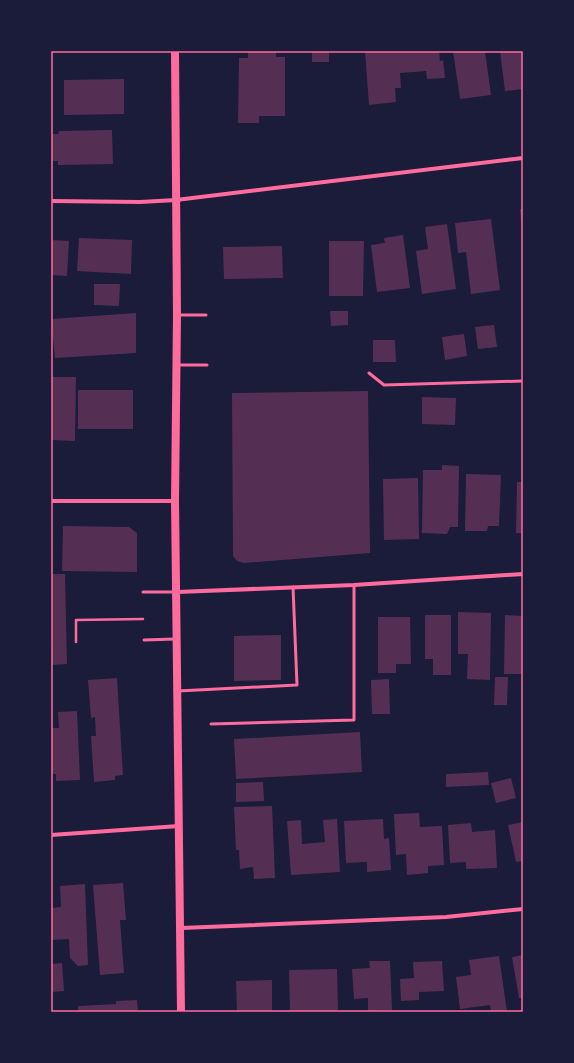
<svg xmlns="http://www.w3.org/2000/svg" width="574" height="1063" font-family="Lato,sans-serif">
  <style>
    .building { fill: #542f53 }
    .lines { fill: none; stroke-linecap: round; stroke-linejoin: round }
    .path { stroke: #ff6b9d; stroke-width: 2.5 }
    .service { stroke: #ff6b9d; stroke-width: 3 }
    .minor { stroke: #ff6b9d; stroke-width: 4 }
    .secondary { stroke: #ff6b9d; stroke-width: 8 }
    .neatline { fill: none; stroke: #ff6b9d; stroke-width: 1.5 }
  </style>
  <rect width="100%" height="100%" fill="#1b1b3a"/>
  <!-- building -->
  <path class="building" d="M248 51H276V57H285V116H259V123H238L239 58H248Z
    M312 51H329V62H312Z
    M365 51H439L440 61 443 60 445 78 427 79 426 71 400 73 401 88H395L396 102 369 105Z
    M453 51H485L491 95 460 99Z
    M500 51H523V89L505 91Z
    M124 79V114L64 115V80Z
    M112 130 113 164 58 165V161H51V134H58L59 131Z
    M520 209H523V231H522Z
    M491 219 500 290 471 294 466 252 458 253 455 223Z
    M447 224 456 289 422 294 416 251 428 249 425 227Z
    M403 235 410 288 377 292 371 245 385 243 384 238Z
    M79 238 132 240 131 274 77 271Z
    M51 240 69 241 67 276 51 275Z
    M329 241H364L363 296H329Z
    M282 246 283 278 224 279 223 247Z
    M94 284H120L119 306 94 305Z
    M330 311H348V325L331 326Z
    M136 313V353L55 358 51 319Z
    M494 325 497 347 478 349 475 327Z
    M464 334 467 356 445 360 442 337Z
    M373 340H395L396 362H373Z
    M51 377H76L75 441 51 440Z
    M78 390H133V429H78Z
    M368 391 370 553 244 563 237 561 233 556 232 393Z
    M422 397 456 398 455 425 422 424Z
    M442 465 459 466 458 527H450L447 534 422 533 423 470H442Z
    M466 474 501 475 499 526H488L487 531H465Z
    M418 478 419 539 384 540 383 479Z
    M517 482H523V533H516Z
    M63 526 129 527 137 533V572L62 571Z
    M51 574H65L67 664 51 665V644H53L51 636Z
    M458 612 491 613 490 680 467 679 468 654H458Z
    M425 615H451V675H433V659H425Z
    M505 615 523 616V674H504Z
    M378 617H410L411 664H396V673H378Z
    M281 635V680L234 681V636Z
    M495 677H508L507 705H494Z
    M117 678 123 775 115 776V780L94 782 91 736H96L95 717 91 718 88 680Z
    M389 679 390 714H372L371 680Z
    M77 711 80 780 56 781V774H53L51 768V728H59L58 712Z
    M360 732 362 772 236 779 234 739Z
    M488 772 489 785 446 787V774Z
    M511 778 516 798 496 803 491 783Z
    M263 782 264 801 236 802V783Z
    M272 806 275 878 254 879 253 867 240 869 239 850H236L234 807Z
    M419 813 420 827 442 826 444 865 428 866V873L407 875 406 854 396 855 394 814Z
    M337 819 340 872 291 875 287 821 301 820 302 844 325 842 323 820Z
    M383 819 384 839 389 838 391 870 367 872V862L346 863 344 821Z
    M523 822V861L516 862 508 825Z
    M471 823 472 832 495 830 497 868 466 869V862L450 863 448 825Z
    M123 883 126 920H120L124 973 100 975 93 885Z
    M85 884 88 965 78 966 70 958 69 939 51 940V908L61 907 60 886Z
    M523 955V998H519L512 957Z
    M499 956 507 1012H491L490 1005 460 1009 456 977 471 975 469 960Z
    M369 961H390L392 1010 368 1011V998L354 999 352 969 370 968Z
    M442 961 444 991 419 992V1000L401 1001 400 979 414 978 413 962Z
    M62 963 64 991 51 992V964Z
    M337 969 338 1012H290L289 970Z
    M272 980V1012H237L236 981Z
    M137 1000 138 1012H78V1006L116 1004V1001Z"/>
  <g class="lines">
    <!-- path -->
    <path class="path" d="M76 642V620L143 619"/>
    <!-- service -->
    <path class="service" d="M178 315H206
      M178 365H207
      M369 373 384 385 523 381
      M143 592H175
      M144 640 175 639
      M178 691 297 685 293 587
      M211 724 354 720V585"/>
    <!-- minor -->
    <path class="minor" d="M51 201 140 202 176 200 523 158
      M51 501H175
      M177 592 354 585 523 574
      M51 835 179 826
      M181 928 446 917 523 909"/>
    <!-- secondary -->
    <path class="secondary" d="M175 51 177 315 175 501 181 1012"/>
  </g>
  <!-- border -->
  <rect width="574" height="1063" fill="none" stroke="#1b1b3a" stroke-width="104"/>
  <rect x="52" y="52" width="470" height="959" class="neatline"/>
</svg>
